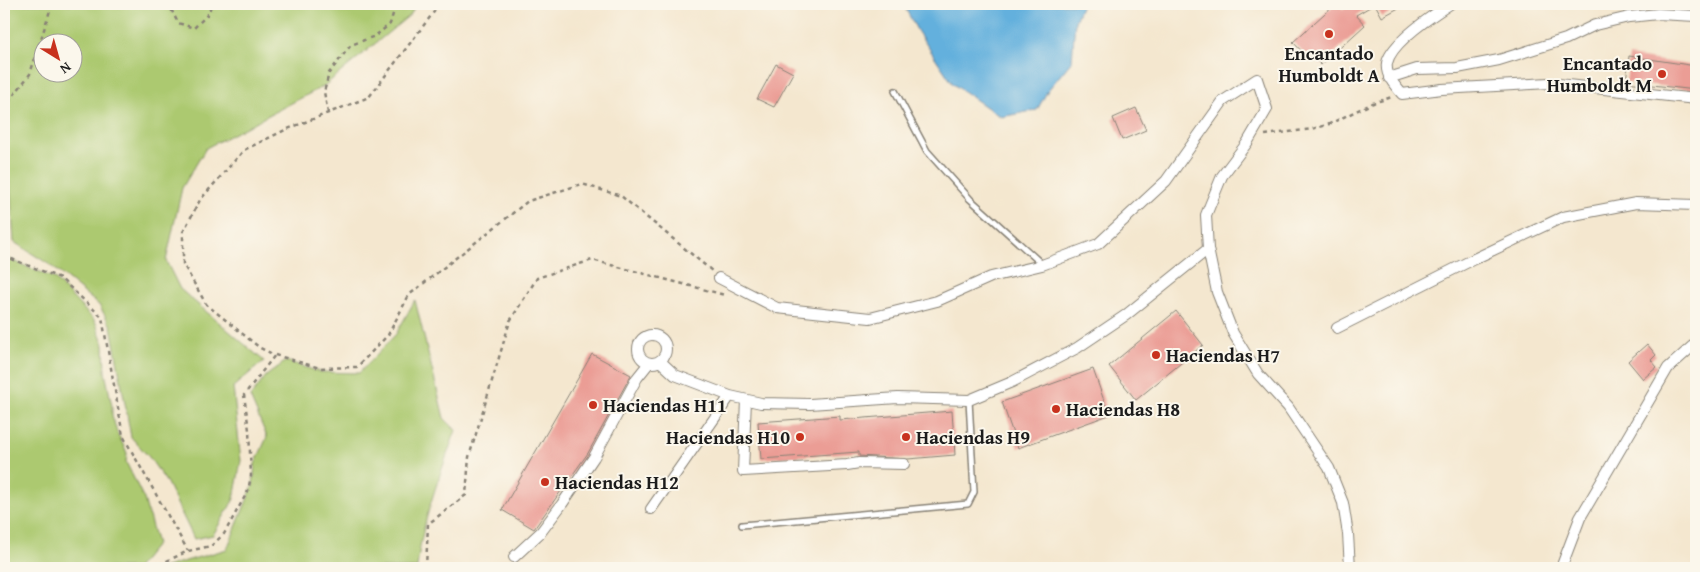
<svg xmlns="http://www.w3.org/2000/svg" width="1700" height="572" font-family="'Gentium Book Plus',serif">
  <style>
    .green { fill: #acc96f; stroke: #647246; fill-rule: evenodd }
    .water { fill: #63b0dd; stroke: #40667c }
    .building { fill: #eb9d95 }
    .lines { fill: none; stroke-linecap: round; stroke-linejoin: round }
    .lane-casing { stroke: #888276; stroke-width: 8 }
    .street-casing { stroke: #888276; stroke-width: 12 }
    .path { stroke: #888276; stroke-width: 2.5; stroke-dasharray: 4 4; stroke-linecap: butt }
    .lane { stroke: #fff; stroke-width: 5 }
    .street { stroke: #fff; stroke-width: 10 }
    .poi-dot { fill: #c8321e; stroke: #fbf7ec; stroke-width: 2 }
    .labels { text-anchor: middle; stroke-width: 4; stroke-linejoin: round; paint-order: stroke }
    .poi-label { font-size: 19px; font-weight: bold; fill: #1c1c1c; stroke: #fbf7ec; text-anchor: start }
  </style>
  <rect width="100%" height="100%" fill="#fbf7ec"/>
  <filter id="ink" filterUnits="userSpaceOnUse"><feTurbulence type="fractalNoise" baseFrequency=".02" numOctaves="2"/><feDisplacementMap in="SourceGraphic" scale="10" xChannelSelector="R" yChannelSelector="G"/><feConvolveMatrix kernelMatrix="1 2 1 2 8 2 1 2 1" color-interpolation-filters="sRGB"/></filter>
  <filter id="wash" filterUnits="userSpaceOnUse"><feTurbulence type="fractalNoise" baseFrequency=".0096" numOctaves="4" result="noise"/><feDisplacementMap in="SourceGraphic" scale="20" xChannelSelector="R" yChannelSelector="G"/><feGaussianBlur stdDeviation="1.12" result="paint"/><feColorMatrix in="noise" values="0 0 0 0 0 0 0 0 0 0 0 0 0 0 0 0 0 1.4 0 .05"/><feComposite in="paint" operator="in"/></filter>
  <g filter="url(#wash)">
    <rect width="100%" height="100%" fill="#f4e7cf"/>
    <!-- green -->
    <path class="green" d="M4 4H416L411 14 324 86 206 148 182 188 166 261 180 289 264 361 233 387 241 461 234 499 213 535 194 539 167 483 149 457 131 437 111 326 99 305 50 265 14 242 10 184 4 169ZM42 42H72V72H42Z
      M4 257 54 278 95 321 104 345 105 372 112 406V415L117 432 127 453 126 462 144 499 157 544 137 568H4Z
      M415 300 444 418 456 430C440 475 422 520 417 568H162L227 549 253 485 255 464 267 437 250 397 266 376 286 361 320 372 359 373 396 334Z"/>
    <!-- water -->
    <path class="water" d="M903 4H1082L1075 21 1072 61 1048 90 1037 110 1001 117 953 84 918 32Z"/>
    <g id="blocks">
      <!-- building -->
      <path class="building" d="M1335 4H1337L1343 9 1348 4H1406L1382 17 1375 4 1356 15 1365 25 1321 65 1311 55 1308 58 1293 42Z
        M1629 56 1696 66V90L1626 82Z
        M776 64 793 73 774 107 757 99Z
        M1136 108 1146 130 1122 140 1113 118Z
        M1176 311 1203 345 1136 400 1109 366Z
        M1647 344 1656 355 1651 360 1657 367 1643 379 1628 361Z
        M592 354 631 375 588 453 534 529 502 510Z
        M1093 369 1109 415 1018 448 1002 402Z
        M952 411 955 455 908 459 859 456V452L761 459 758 422 840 416V420Z"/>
    </g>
  </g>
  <g filter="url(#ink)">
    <use href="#blocks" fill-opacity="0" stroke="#888276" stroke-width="1"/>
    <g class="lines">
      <defs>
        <path id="lane" d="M895 91 927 151 970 199 1042 264
          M742 525 968 504 974 492 969 400"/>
        <path id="street" d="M1450 4C1433 15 1391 43 1387 63 1385 75 1395 86 1402 94L1442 89 1549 83 1696 99
          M1389 78 1417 69 1457 68 1499 60 1566 39 1595 25 1629 17 1658 14 1696 16
          M719 278 777 308 870 318 937 301 991 277 1042 265 1098 244 1166 181 1223 101 1257 79 1267 109 1247 143 1222 176 1206 215 1208 249 1217 292 1233 333 1258 374 1288 407 1329 468 1343 503 1348 534 1350 568
          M1337 328 1474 259 1563 217 1636 203 1696 205
          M638 349a14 14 0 1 1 28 0a14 14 0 1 1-28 0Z
          M660 361 675 375 730 396 761 403 810 404 898 398 969 400 1012 382 1077 348 1126 315 1208 249
          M746 400 743 471 847 465 859 463 904 464
          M651 509 730 396
          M514 557 541 532 562 504 594 457 637 378 649 363
          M1561 568 1580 518 1668 368 1696 343"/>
      </defs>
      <!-- lane casing -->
      <use href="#lane" class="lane-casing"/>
      <!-- street casing -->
      <use href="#street" class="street-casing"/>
      <!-- path -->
      <path class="path" d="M174 4 170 7 178 23 194 28 209 13 211 4
        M352 4H357
        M440 4 369 97 285 130 244 150 200 200 183 232V264L206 304 260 348 275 355 320 368 357 367 388 335 409 295 528 201 582 184 621 196 712 271
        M4 108 30 74 52 4
        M328 113 324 92 329 73 351 45 375 36 390 24 396 4
        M1265 135 1312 129 1327 125 1373 103 1392 97
        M4 256 60 278 102 317 123 436 188 551
        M152 568 188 551 211 546 224 534 248 491 251 476 249 430 244 395 275 355
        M426 568 428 524 466 495 469 457 510 321 537 278 592 260 725 295"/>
      <!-- lane -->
      <use href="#lane" class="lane"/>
      <!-- street -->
      <use href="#street" class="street"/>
    </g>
  </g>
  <!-- markers -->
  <g class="poi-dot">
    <circle cx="1329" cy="34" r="5"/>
    <circle cx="1662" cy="74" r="5"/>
    <circle cx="1156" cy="355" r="5"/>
    <circle cx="593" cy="405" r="5"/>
    <circle cx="1056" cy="409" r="5"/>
    <circle cx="800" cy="437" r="5"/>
    <circle cx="906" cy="437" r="5"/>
    <circle cx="545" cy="482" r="5"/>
  </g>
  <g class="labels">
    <!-- poi labels -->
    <g class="poi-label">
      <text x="1329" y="60" text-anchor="middle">Encantado<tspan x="1329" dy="22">Humboldt A</tspan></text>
      <text x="1652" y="70" text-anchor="end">Encantado<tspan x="1652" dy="22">Humboldt M</tspan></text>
      <text x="1166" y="362">Haciendas H7</text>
      <text x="603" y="412">Haciendas H11</text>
      <text x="1066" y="416">Haciendas H8</text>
      <text x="790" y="444" text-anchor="end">Haciendas H10</text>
      <text x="916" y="444">Haciendas H9</text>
      <text x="555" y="489">Haciendas H12</text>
    </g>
  </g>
  <!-- margin -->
  <rect width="1700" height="572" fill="none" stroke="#fbf7ec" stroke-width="20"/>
  <!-- north arrow -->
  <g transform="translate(58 58) rotate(143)"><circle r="24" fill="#fbf7ec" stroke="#a29f99"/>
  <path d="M0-4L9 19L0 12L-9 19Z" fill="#c8321e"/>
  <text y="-8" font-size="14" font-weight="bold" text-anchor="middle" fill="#1c1c1c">N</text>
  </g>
</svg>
